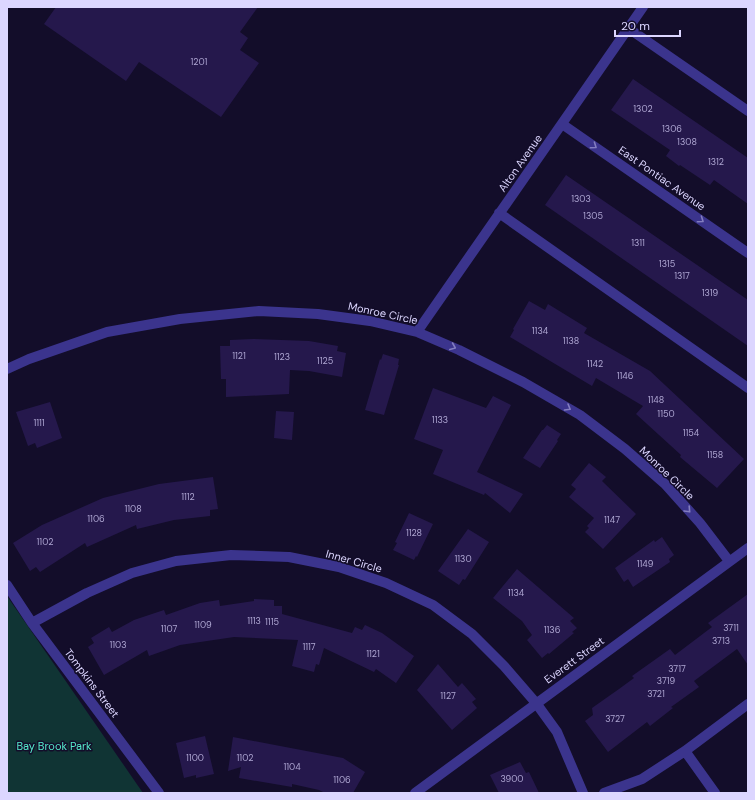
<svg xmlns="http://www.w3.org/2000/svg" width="755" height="800" font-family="'DM Sans',sans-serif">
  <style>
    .green { fill: #103434 }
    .building { fill: #25184c }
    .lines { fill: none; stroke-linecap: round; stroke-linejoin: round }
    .minor { stroke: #3b348d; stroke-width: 10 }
    .oneway { stroke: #837dc0 }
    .labels { text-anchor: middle; stroke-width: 3; stroke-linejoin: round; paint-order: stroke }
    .number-label { font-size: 9px; fill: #aea6d2 }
    .street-label { font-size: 11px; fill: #dcd6ff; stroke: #130d2a }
    .park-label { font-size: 11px; fill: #55eccc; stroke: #130d2a }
  </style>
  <rect width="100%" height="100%" fill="#130d2a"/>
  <!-- green -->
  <path class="green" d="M7 596 143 793H7Z"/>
  <!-- building -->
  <path class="building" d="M56 7H258L240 32 248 38 240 50 259 63 221 117 139 62 126 81 44 24Z
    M633 79 748 158V204L714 180 710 185 680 165 679 166 666 156 670 150 611 110Z
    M566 175 748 300V346L545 205Z
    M529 301 545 310 548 304 587 328 584 333 650 371 744 459 717 488 680 457 681 455 636 414 643 406 596 378 592 386 510 337 514 330 513 329Z
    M253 339 309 341 338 346 337 351 346 353 342 377 309 371 290 370 289 394 226 397V379H221L220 346H230V340Z
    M383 354 399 359 398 365H399L384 415 365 410 380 359 381 360Z
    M433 388 486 408 493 396 511 405 477 472 523 494 510 513 485 493 484 495 433 474 443 450 414 439Z
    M50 402 62 438 37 448 35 443 28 446 16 412Z
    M276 411 294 412 292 440 274 438Z
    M547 425 561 434 557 440 558 441 540 468 523 458 542 430H543Z
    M589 463 606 477 602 481 636 514 603 549 585 532 589 528 587 526 594 518 569 497 576 489 571 485Z
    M213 477 218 509 210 510V516L174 520 137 529 136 525 87 547 85 543 40 572 36 567 30 571 13 543 42 525 103 498 159 484Z
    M409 513 433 524 417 557 416 556 414 560 393 550 397 543 395 542Z
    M468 529 489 542 465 580 463 579 459 585 438 571Z
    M662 537 674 555 669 559 670 562 633 587 628 579 624 582 615 568 654 540 655 542Z
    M517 569 574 618 570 621 577 628 572 632 574 633 549 654 548 653 542 658 527 640 532 635 522 621 493 598Z
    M748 594V665L737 649 694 681 699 687 671 707 673 708 650 726 647 722 608 752 585 721 593 715 592 708 619 689 634 678 632 676 670 649 675 655 712 627 708 623Z
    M254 599 274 600V606H282V614L352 633 355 627 362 630 365 625 382 633 414 656 396 683 376 669 374 672 324 648 319 665 316 664 314 672 292 666 298 640 234 637 180 645 149 656 147 650 104 675 88 647 94 643 91 638 109 627 112 632 134 620 164 610 166 615 200 603 219 600 220 606 254 601Z
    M438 664 458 687 462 683 476 699 472 702 477 708 452 730 417 690Z
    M205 736 214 774 196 778V775L184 778 176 743Z
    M233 737 343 758 365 772 353 793H325L319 790 292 784V787L239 778 241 767 228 771Z
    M520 762 526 773 529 772 539 793H499L490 775Z"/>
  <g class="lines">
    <!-- minor -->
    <path class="minor" d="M628 28 748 111
      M562 124 748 253
      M499 213 748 388
      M417 332 643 7
      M7 369 29 359 107 332 180 319 259 311 318 314 370 321 417 332 459 350 523 382 580 415 625 449 665 484 700 523 729 561
      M7 585 32 623 159 793
      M32 623 87 593 132 573 176 561 231 555 289 557 339 567 386 583 433 605 472 634 504 666 536 703 557 732 583 793
      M685 751 715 793
      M415 793 748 548
      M604 793 642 779 685 751 748 704"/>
  </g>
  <!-- one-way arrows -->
  <defs><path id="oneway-chevron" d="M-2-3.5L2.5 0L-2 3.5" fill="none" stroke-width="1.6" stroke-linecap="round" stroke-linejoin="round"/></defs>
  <g class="oneway">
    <use href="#oneway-chevron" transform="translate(594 146) rotate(35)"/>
    <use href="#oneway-chevron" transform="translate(701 220) rotate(35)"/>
    <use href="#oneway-chevron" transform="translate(453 347) rotate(23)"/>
    <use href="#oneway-chevron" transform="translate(568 408) rotate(30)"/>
    <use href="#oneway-chevron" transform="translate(688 510) rotate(47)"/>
  </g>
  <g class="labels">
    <!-- number labels -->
    <g class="number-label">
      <text x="199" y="65">1201</text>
      <text x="643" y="112">1302</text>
      <text x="672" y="132">1306</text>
      <text x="687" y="145">1308</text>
      <text x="716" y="165">1312</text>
      <text x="581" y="202">1303</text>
      <text x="593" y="219">1305</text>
      <text x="638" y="246">1311</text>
      <text x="667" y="267">1315</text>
      <text x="682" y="279">1317</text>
      <text x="710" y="296">1319</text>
      <text x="540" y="334">1134</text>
      <text x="571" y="344">1138</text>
      <text x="239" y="359">1121</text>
      <text x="282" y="360">1123</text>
      <text x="325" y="364">1125</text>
      <text x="595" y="367">1142</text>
      <text x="625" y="379">1146</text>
      <text x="656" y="403">1148</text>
      <text x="666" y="417">1150</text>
      <text x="440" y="423">1133</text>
      <text x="39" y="426">1111</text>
      <text x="691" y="436">1154</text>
      <text x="715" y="458">1158</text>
      <text x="188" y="500">1112</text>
      <text x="133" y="512">1108</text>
      <text x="96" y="522">1106</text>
      <text x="612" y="523">1147</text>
      <text x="414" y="536">1128</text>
      <text x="45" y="545">1102</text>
      <text x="463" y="562">1130</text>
      <text x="645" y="567">1149</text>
      <text x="516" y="596">1134</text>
      <text x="254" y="624">1113</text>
      <text x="272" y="625">1115</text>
      <text x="203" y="628">1109</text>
      <text x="731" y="631">3711</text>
      <text x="169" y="632">1107</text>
      <text x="552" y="633">1136</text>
      <text x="721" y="644">3713</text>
      <text x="118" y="648">1103</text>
      <text x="309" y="650">1117</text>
      <text x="373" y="657">1121</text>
      <text x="677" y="672">3717</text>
      <text x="666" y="684">3719</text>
      <text x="656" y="697">3721</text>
      <text x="448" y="699">1127</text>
      <text x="615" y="722">3727</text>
      <text x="195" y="761">1100</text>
      <text x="245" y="761">1102</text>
      <text x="292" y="770">1104</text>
      <text x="512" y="782">3900</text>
      <text x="342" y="783">1106</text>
    </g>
    <!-- street labels -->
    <g class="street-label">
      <text transform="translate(520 163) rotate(-55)" y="4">Alton Avenue</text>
      <text transform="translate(662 178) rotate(35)" y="4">East Pontiac Avenue</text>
      <text transform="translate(383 313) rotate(12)" y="4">Monroe Circle</text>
      <text transform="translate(667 473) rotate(44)" y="4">Monroe Circle</text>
      <text transform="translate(354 561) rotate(16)" y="4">Inner Circle</text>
      <text transform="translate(574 660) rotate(-36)" y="4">Everett Street</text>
      <text transform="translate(92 683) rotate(53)" y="4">Tompkins Street</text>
    </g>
    <!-- park labels -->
    <g class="park-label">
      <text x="54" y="750">Bay Brook Park</text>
    </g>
  </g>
  <!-- border -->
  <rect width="755" height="800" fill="none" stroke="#dcd6ff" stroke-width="16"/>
  <!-- scale -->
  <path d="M615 30v6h65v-6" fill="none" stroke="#dcd6ff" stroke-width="2"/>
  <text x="621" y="30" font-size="12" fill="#dcd6ff" stroke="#130d2a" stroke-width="3" paint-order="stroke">20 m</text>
</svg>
